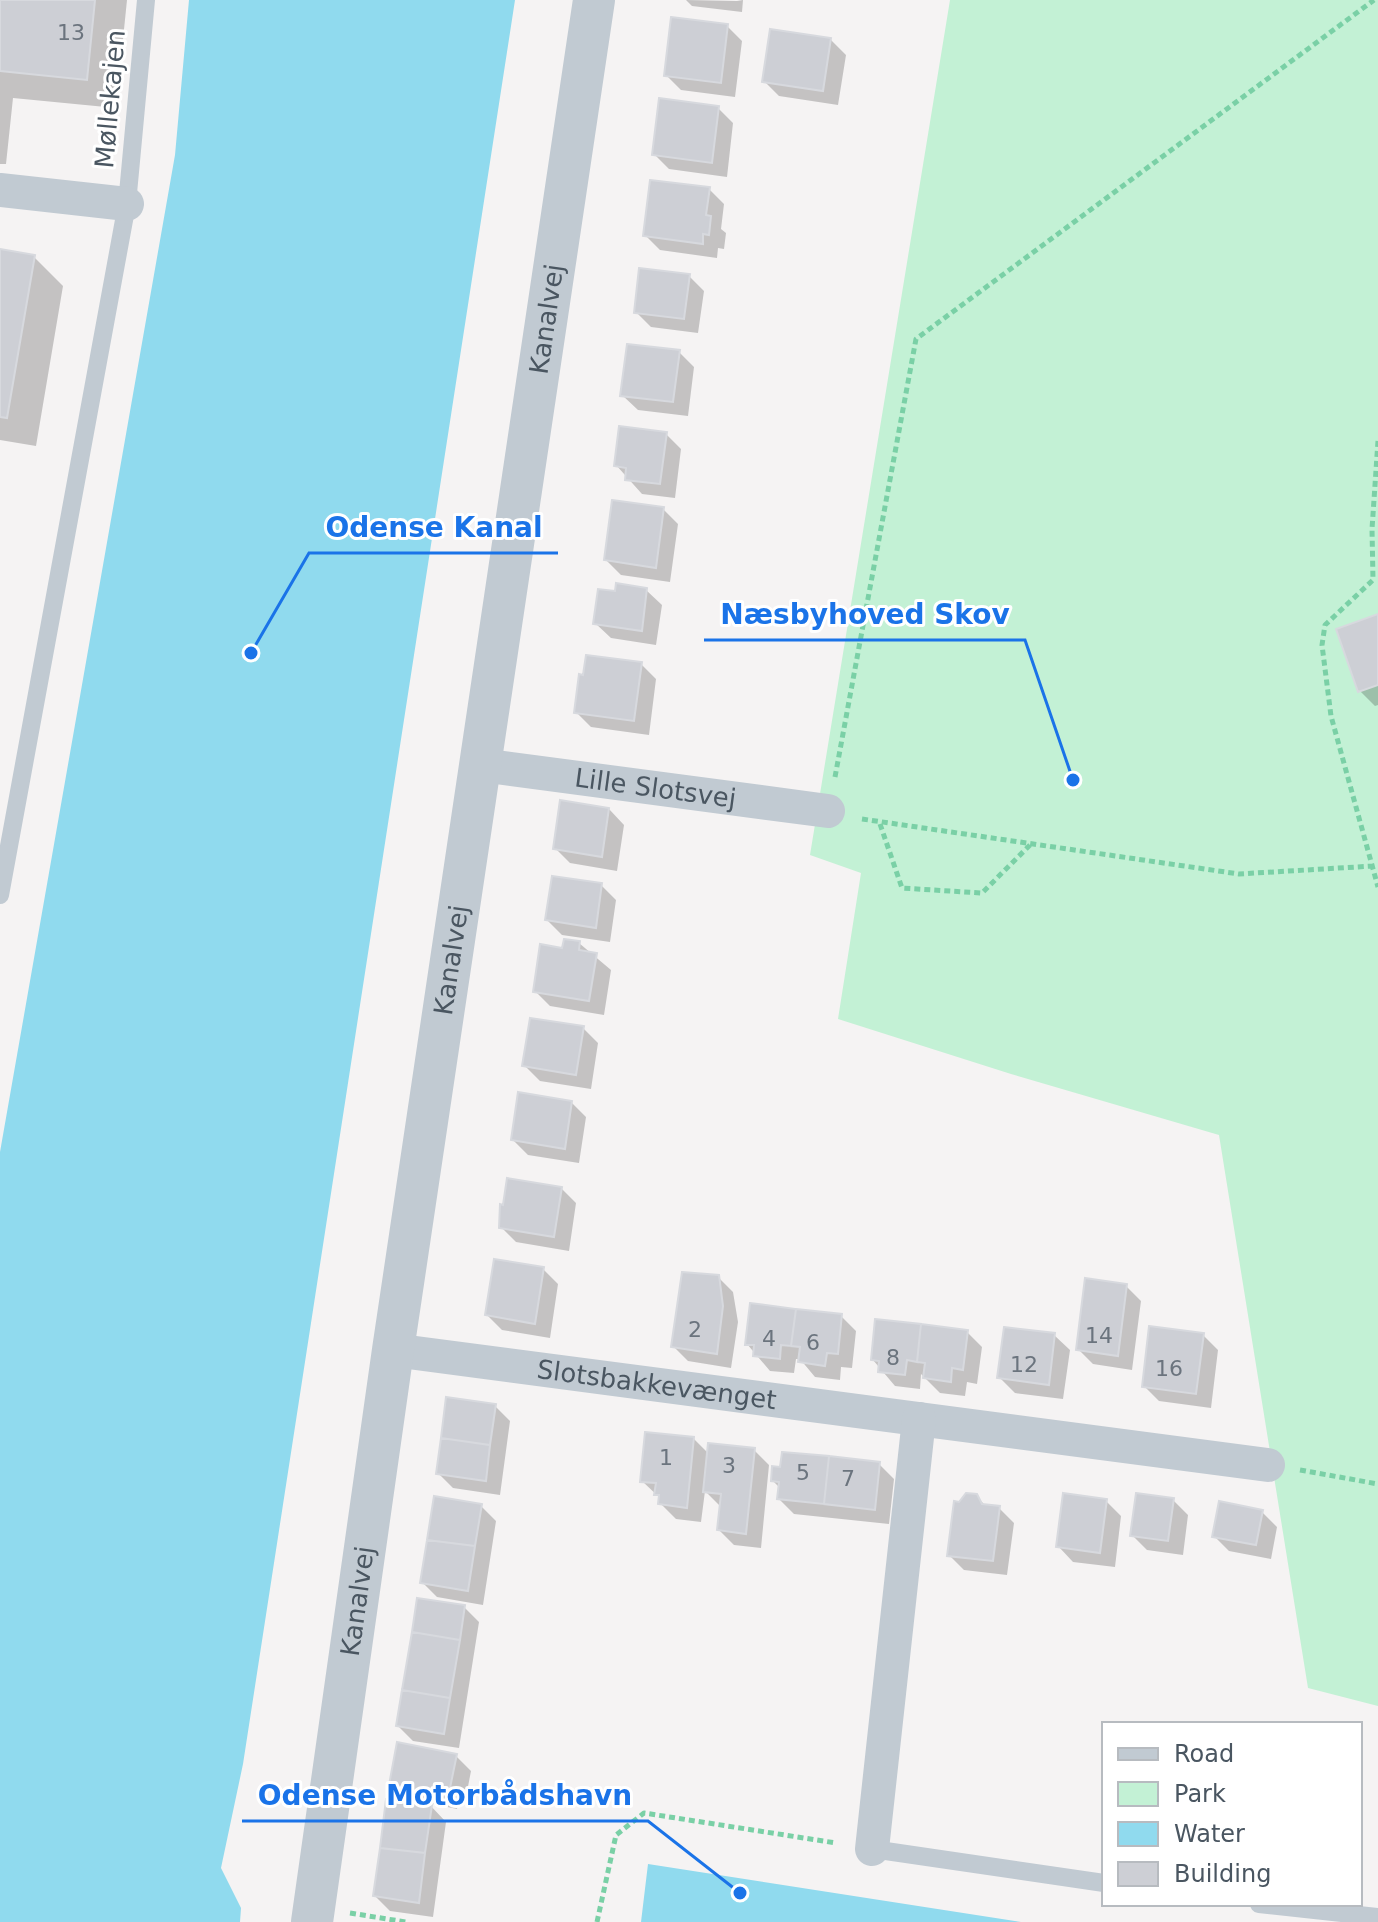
<svg xmlns="http://www.w3.org/2000/svg" width="1378" height="1922" font-family="'DejaVu Sans',sans-serif">
  <style>
    .green { fill: #c3f1d5 }
    .water { fill: #90daee }
    .shadow { fill: #0003 }
    .building { fill: #cdcfd5; stroke: #d7d9de; stroke-width: 2 }
    .lines { fill: none; stroke-linecap: round; stroke-linejoin: round }
    .path { stroke: #7ad0a6; stroke-width: 5; stroke-dasharray: 6 4; stroke-linecap: butt }
    .service { stroke: #c1cad2; stroke-width: 18 }
    .minor { stroke: #c1cad2; stroke-width: 34 }
    .tertiary { stroke: #c1cad2; stroke-width: 42 }
    .labels { text-anchor: middle; stroke-width: 6; stroke-linejoin: round; paint-order: stroke }
    .number-label { font-size: 22px; fill: #6b747e }
    .street-label { font-size: 26px; fill: #4a5661; stroke: #fff }
    .leader { fill: none; stroke: #1a73e8; stroke-width: 3 }
    .callout-dot { fill: #1a73e8; stroke: #fff; stroke-width: 3 }
    .callout-label { font-size: 28px; text-anchor: middle; font-weight: bold; fill: #1a73e8; stroke: #fff; stroke-width: 6; stroke-linejoin: round; paint-order: stroke }
  </style>
  <rect width="100%" height="100%" fill="#f5f3f3"/>
  <!-- green -->
  <path class="green" d="M950 0H1378V1706L1308 1688 1219 1135 1011 1074 838 1019 861 873 810 855Z"/>
  <!-- water -->
  <path class="water" d="M189 0H515L243 1764 221 1868 241 1908 240 1922H0V1152L175 155Z
    M648 1864 1021 1922H641Z"/>
  <!-- shadow -->
  <path class="shadow" d="M0 0H127L116 108 13 98 6 164H0Z
    M686 0 737 1 743 0 742 12 692 6Z
    M727 26 742 41 735 97 681 90 666 75Z
    M831 40 846 55 838 105 779 96 764 81Z
    M718 108 733 123 727 177 669 169 654 154Z
    M709 189 724 204 721 229 726 233 724 249 718 248 717 258 660 250 645 235Z
    M0 251 34 257 63 286 36 446 0 440Z
    M689 276 704 291 698 333 651 327 636 312Z
    M679 352 694 367 688 416 638 410 622 395Z
    M666 434 681 449 675 498 642 494 616 465Z
    M663 509 678 524 670 582 621 575 606 560Z
    M646 590 662 605 656 645 611 638 595 623 616 593Z
    M1378 616V705L1375 706 1360 691Z
    M641 664 656 679 649 735 591 727 576 712 585 677Z
    M609 809 624 825 617 871 570 863 555 848Z
    M601 885 616 900 610 942 562 935 547 920Z
    M579 943 611 970 604 1015 550 1006 535 991 564 950Z
    M583 1028 598 1043 591 1089 540 1081 525 1066Z
    M571 1102 586 1117 579 1163 528 1155 513 1140Z
    M561 1188 576 1203 569 1251 516 1242 501 1227Z
    M543 1269 558 1284 550 1338 502 1330 487 1315Z
    M718 1277 733 1292 738 1322 731 1368 688 1361 673 1346Z
    M1126 1286 1141 1301 1132 1370 1093 1364 1078 1349Z
    M841 1316 856 1331 852 1368 841 1367 840 1380 815 1377 800 1359H796L794 1373 770 1371 747 1344Z
    M967 1332 982 1347 977 1384 967 1382 965 1396 940 1393 921 1374 920 1389 895 1386 873 1360Z
    M1054 1335 1070 1350 1063 1399 1015 1393 1000 1378Z
    M1203 1335 1218 1350 1211 1408 1159 1401 1144 1386Z
    M495 1406 510 1421 500 1495 453 1488 438 1473Z
    M694 1439 709 1454 754 1450 769 1465 761 1548 734 1545 719 1530 722 1508 705 1491 701 1522 676 1519 661 1504V1499L642 1481Z
    M879 1464 894 1479 889 1524 794 1514 779 1499 780 1488 773 1481Z
    M976 1496 987 1507 999 1508 1014 1523 1007 1575 964 1570 949 1555 960 1504Z
    M1173 1500 1188 1515 1183 1555 1147 1550 1132 1535Z
    M1106 1501 1121 1516 1115 1567 1073 1562 1058 1546Z
    M481 1506 496 1521 483 1605 437 1597 422 1582Z
    M1262 1512 1277 1527 1271 1559 1229 1551 1214 1536Z
    M464 1607 479 1622 459 1748 413 1741 398 1726Z
    M456 1756 471 1771 465 1802 459 1800 457 1809 428 1803 446 1822 433 1917 390 1911 375 1896 420 1802 406 1799 391 1784Z"/>
  <!-- building -->
  <path class="building" d="M0 0H95L87 80 0 71Z
    M671 17 728 24 721 83 664 76Z
    M770 29 831 38 823 91 762 82Z
    M659 98 719 106 712 163 652 155Z
    M650 180 710 187 706 215 711 216 709 235 703 234V244L643 236Z
    M0 249 35 255 7 418 0 417Z
    M639 268 690 274 684 319 634 313Z
    M627 344 680 350 673 402 620 396Z
    M619 426 667 432 660 484 625 480 626 468 614 466Z
    M612 500 664 507 656 568 604 560Z
    M616 583 647 588 642 631 593 624 598 589 615 591Z
    M1378 614V685L1358 692 1336 629Z
    M586 655 642 662 634 721 574 713 579 674 583 675Z
    M560 800 609 808 602 857 553 849Z
    M552 876 602 883 596 928 545 920Z
    M564 939 580 941 579 950 597 953 589 1001 533 992 540 944 562 948Z
    M530 1018 584 1026 576 1075 522 1066Z
    M518 1092 572 1101 565 1149 511 1140Z
    M507 1178 562 1187 554 1237 499 1228 500 1204 503 1205Z
    M494 1259 544 1267 535 1324 485 1315Z
    M682 1272 719 1275 723 1306 717 1354 671 1347Z
    M1085 1278 1127 1284 1118 1356 1076 1350Z
    M750 1303 796 1309 791 1346 781 1345 780 1359 753 1356 754 1345H745Z
    M796 1309 842 1314 838 1354 827 1353 825 1366 798 1362 800 1347 791 1346Z
    M875 1319 921 1324 917 1362 907 1360 905 1375 878 1372 879 1361 871 1360Z
    M921 1324 968 1330 963 1370 952 1368 951 1382 923 1378 925 1363 917 1362Z
    M1149 1326 1204 1333 1196 1394 1142 1387Z
    M1004 1327 1055 1333 1049 1385 997 1378Z
    M446 1397 496 1404 490 1445 441 1438Z
    M645 1432 694 1437 687 1508 658 1504 659 1495H654L656 1483 640 1482Z
    M441 1438 490 1445 486 1481 436 1474Z
    M708 1443 755 1448 746 1534 717 1530 721 1494 703 1492Z
    M782 1452 829 1456 824 1504 777 1499 779 1482 771 1481 772 1466 780 1467Z
    M829 1456 880 1462 875 1510 824 1504Z
    M966 1493 977 1494 982 1504 1000 1506 993 1561 947 1556 954 1501 959 1502Z
    M1063 1493 1107 1499 1100 1553 1056 1547Z
    M1136 1493 1174 1498 1168 1541 1130 1536Z
    M434 1496 482 1504 475 1546 427 1540Z
    M1219 1501 1263 1510 1256 1545 1212 1537Z
    M427 1540 475 1546 468 1591 420 1583Z
    M417 1598 465 1605 460 1640 412 1632Z
    M412 1632 460 1640 450 1698 402 1690Z
    M402 1690 450 1698 444 1734 396 1726Z
    M397 1742 457 1754 450 1788 444 1787 442 1795 389 1785Z
    M386 1799 432 1805 425 1853 380 1848Z
    M380 1848 425 1853 419 1903 373 1896Z"/>
  <g class="lines">
    <!-- path -->
    <path class="path" d="M1378 441 1372 529 1373 580 1325 625 1322 645 1331 716 1378 887
      M835 777 916 339 1374 0
      M862 819 1239 874 1373 866
      M880 824 902 888 982 893 1030 845
      M1300 1470 1378 1484
      M350 1913 406 1922
      M597 1922 616 1835 644 1813 836 1843"/>
    <!-- service -->
    <path class="service" d="M0 895 127 204 146 0
      M872 1849 1104 1883
      M1259 1904 1378 1917"/>
    <!-- minor -->
    <g class="minor">
      <path d="M0 190 127 204"/>
      <path id="s1" d="M481 765 828 811"/>
      <path id="s2" d="M393 1350 1268 1465"/>
      <path d="M872 1849 919 1419"/>
    </g>
    <!-- tertiary -->
    <path class="tertiary" id="s3" d="M312 1922 393 1350 594 0"/>
  </g>
  <g class="labels">
    <!-- number labels -->
    <g class="number-label">
      <text x="71" y="40">13</text>
      <text x="695" y="1337">2</text>
      <text x="1099" y="1343">14</text>
      <text x="769" y="1346">4</text>
      <text x="813" y="1350">6</text>
      <text x="893" y="1365">8</text>
      <text x="1024" y="1372">12</text>
      <text x="1169" y="1376">16</text>
      <text x="666" y="1465">1</text>
      <text x="729" y="1473">3</text>
      <text x="803" y="1480">5</text>
      <text x="848" y="1486">7</text>
    </g>
    <!-- street labels -->
    <g class="street-label">
      <text transform="translate(110 99) rotate(-85)" y="9">Møllekajen</text>
      <text dy="9" stroke="none"><textPath href="#s3" startOffset="1620">Kanalvej</textPath></text>
      <text dy="9" stroke="none"><textPath href="#s1" startOffset="176">Lille Slotsvej</textPath></text>
      <text dy="9" stroke="none"><textPath href="#s3" startOffset="972">Kanalvej</textPath></text>
      <text dy="9" stroke="none"><textPath href="#s2" startOffset="266">Slotsbakkevænget</textPath></text>
      <text dy="9" stroke="none"><textPath href="#s3" startOffset="324">Kanalvej</textPath></text>
    </g>
  </g>
  <!-- callouts -->
  <path class="leader" d="M251 653L309 553H558M1073 780L1025 640H704M740 1893L648 1821H242"/>
  <g class="callout-dot">
    <circle cx="251" cy="653" r="8"/>
    <circle cx="1073" cy="780" r="8"/>
    <circle cx="740" cy="1893" r="8"/>
  </g>
  <g class="callout-label">
    <text x="434" y="537">Odense Kanal</text>
    <text x="865" y="624">Næsbyhoved Skov</text>
    <text x="445" y="1805">Odense Motorbådshavn</text>
  </g>
  <!-- legend -->
  <rect x="1102" y="1722" width="260" height="184" fill="#ffffff" stroke="#b7bbc0" stroke-width="2"/>
  <rect x="1118" y="1748" width="40" height="12" fill="#c1cad2" stroke="#b7bbc0" stroke-width="2"/>
  <text x="1174" y="1762" font-size="24" fill="#4a5661">Road</text>
  <rect x="1118" y="1782" width="40" height="24" fill="#c3f1d5" stroke="#b7bbc0" stroke-width="2"/>
  <text x="1174" y="1802" font-size="24" fill="#4a5661">Park</text>
  <rect x="1118" y="1822" width="40" height="24" fill="#90daee" stroke="#b7bbc0" stroke-width="2"/>
  <text x="1174" y="1842" font-size="24" fill="#4a5661">Water</text>
  <rect x="1118" y="1862" width="40" height="24" fill="#cdcfd5" stroke="#b7bbc0" stroke-width="2"/>
  <text x="1174" y="1882" font-size="24" fill="#4a5661">Building</text>
</svg>
